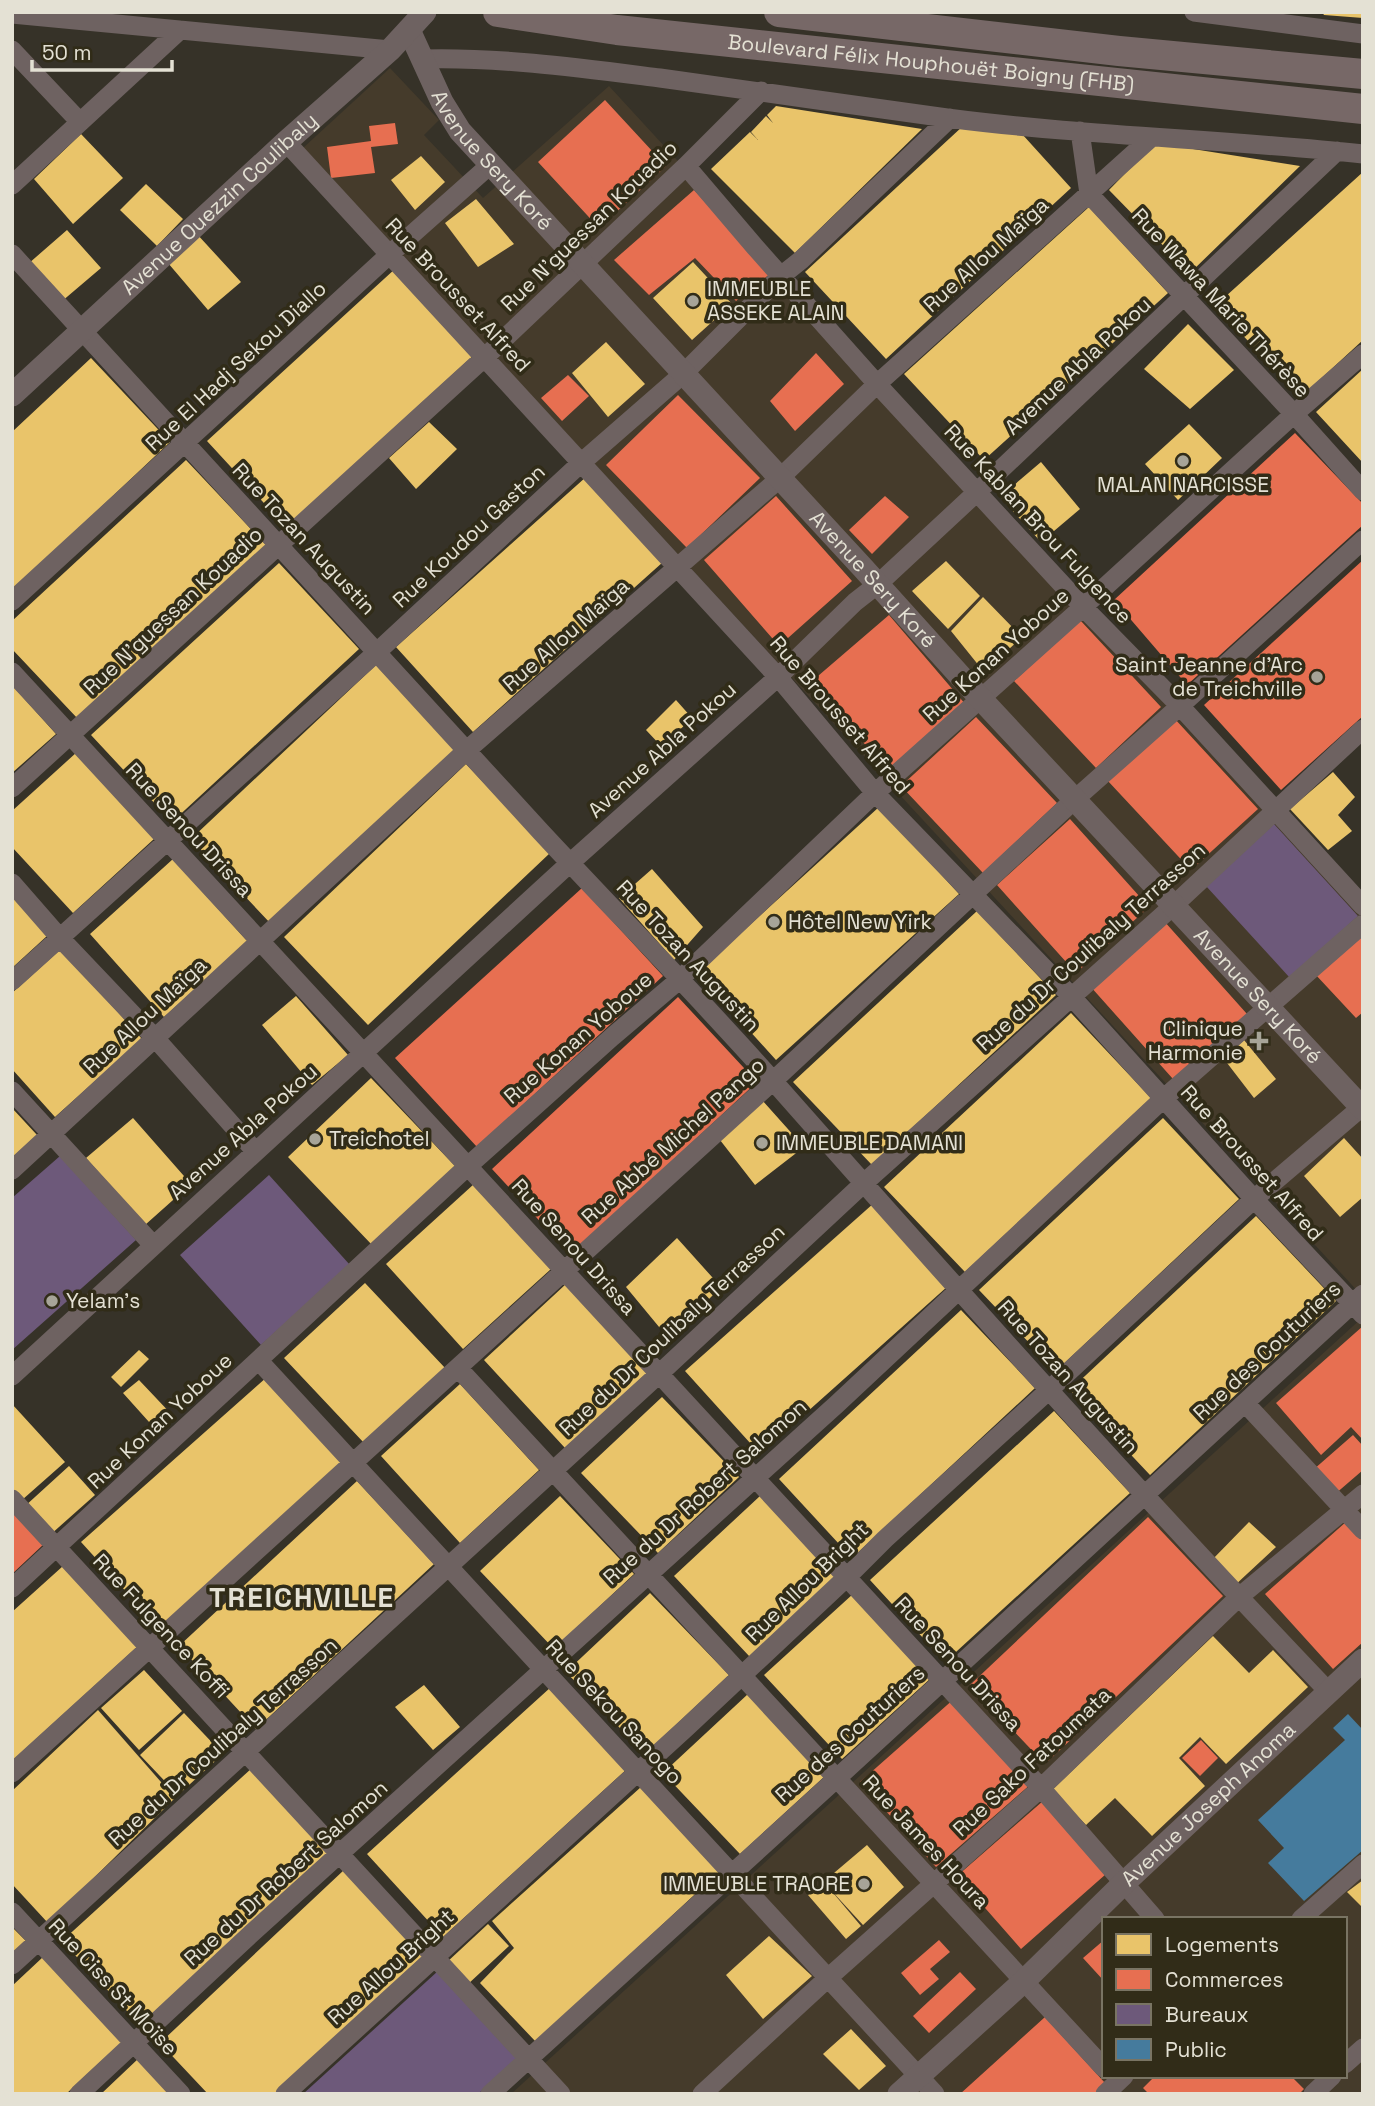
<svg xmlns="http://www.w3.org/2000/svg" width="1375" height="2106" font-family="'Space Grotesk',sans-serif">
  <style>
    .commercial { fill: #453b2b; fill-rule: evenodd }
    .homes { fill: #e9c46a }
    .shops { fill: #e76f51 }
    .offices { fill: #6d597a }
    .public { fill: #457b9d }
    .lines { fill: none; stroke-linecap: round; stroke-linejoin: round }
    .minor { stroke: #6e6261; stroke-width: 19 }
    .tertiary { stroke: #6e6261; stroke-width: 23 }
    .primary { stroke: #776867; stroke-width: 30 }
    .poi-dot { fill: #a7a498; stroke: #312c18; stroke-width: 2.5 }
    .labels { text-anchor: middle; stroke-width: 7; stroke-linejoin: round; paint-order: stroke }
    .street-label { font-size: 21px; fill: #e4e1d4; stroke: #312c18 }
    .poi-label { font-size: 21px; fill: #e4e1d4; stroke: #312c18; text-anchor: start }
    .district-label { font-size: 28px; font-weight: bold; letter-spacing: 2px; fill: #e4e1d4; stroke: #312c18 }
  </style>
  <rect width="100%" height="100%" fill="#363228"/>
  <!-- commercial -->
  <path class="commercial" d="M390 68 439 120 424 135 483 198 609 86 1363 907V1297L303 148Z
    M1363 1317V2094H511ZM1104 1919H1345V2076H1104Z"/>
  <!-- homes -->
  <path class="homes" d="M1322 12H1363V18L1324 15Z
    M776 106 922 129 795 253 711 169 750 132 758 140 751 132 766 116 773 123 767 115Z
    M963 126 1022 134 1071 188 886 359 805 272Z
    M81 134 123 178 73 224 34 179Z
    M1155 143 1300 166 1190 273 1109 190Z
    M421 156 445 182 415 210 391 180Z
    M1363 172V340L1301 397 1215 306Z
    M146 184 183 219 157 246 120 210Z
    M476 199 514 244 478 267 445 223Z
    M1089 207 1168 293 984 460 904 374Z
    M67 230 101 268 61 302 28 264Z
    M196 233 241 282 208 310 168 263Z
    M693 262 732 304 692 340 653 298Z
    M396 268 475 354 286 527 207 441Z
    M1188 324 1234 370 1190 409 1144 369Z
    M606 342 645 384 608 417 572 373Z
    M91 358 170 442 12 591V432Z
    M1363 369V463L1316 412Z
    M429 422 457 449 416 489 389 458Z
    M1189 424 1222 458 1178 500 1145 464Z
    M186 460 266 545 78 719 12 649V621Z
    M1041 462 1080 509 1041 542 1000 497Z
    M586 477 663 562 473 732 396 647Z
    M946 561 980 596 948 629 912 591Z
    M279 563 359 649 172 822 91 735Z
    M983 597 1022 637 984 672 951 631Z
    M376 665 456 750 271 924 191 839Z
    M12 685 56 734 12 773Z
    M676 700 692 718 662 747 646 730Z
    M77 752 155 838 73 913 12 847V811Z
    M466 764 550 853 368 1025 284 937Z
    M1333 772 1355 797 1338 815 1352 831 1328 850 1290 809Z
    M879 807 959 894 776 1060 697 973Z
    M173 859 248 942 164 1017 90 934Z
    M652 869 703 927 674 960 619 898Z
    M12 895 48 935 12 968Z
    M977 911 1056 995 872 1165 793 1082Z
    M61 949 142 1039 55 1117 12 1069V993Z
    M296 996 348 1055 312 1085 262 1025Z
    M1071 1013 1151 1098 965 1272 884 1187Z
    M1244 1040 1276 1079 1254 1098 1224 1059Z
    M371 1078 456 1167 373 1246 288 1157Z
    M762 1100 804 1147 755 1185 720 1140Z
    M12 1108 37 1135 12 1158Z
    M133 1118 191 1184 145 1225 86 1158Z
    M1163 1118 1239 1199 1056 1371 979 1290Z
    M1344 1138 1363 1159V1197L1340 1217 1304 1176Z
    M474 1184 551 1269 463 1349 386 1264Z
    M874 1203 948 1286 760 1454 685 1371Z
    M1256 1216 1336 1301 1150 1475 1070 1390Z
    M677 1238 721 1287 669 1339 626 1287Z
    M365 1283 446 1369 365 1444 284 1358Z
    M566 1284 648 1372 565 1448 484 1360Z
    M961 1310 1035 1388 852 1558 779 1479Z
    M139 1350 149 1359 121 1387 111 1377Z
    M267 1377 344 1462 159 1628 81 1542Z
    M139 1380 174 1417 158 1432 123 1393Z
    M460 1384 539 1470 460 1543 381 1456Z
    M662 1397 739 1477 658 1553 581 1473Z
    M12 1404 65 1462 22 1500 12 1490Z
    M1054 1411 1130 1493 945 1662 870 1580Z
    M69 1466 95 1495 50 1535 24 1507Z
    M357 1481 434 1564 256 1729 179 1646Z
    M560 1496 634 1574 554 1649 480 1571Z
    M760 1496 836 1577 750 1657 674 1576Z
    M1249 1522 1276 1547 1233 1587 1210 1562Z
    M63 1566 137 1647 12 1761V1612Z
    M650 1593 729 1675 645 1754 566 1672Z
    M853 1594 931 1678 842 1759 764 1675Z
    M1213 1636 1249 1673 1273 1650 1308 1687 1226 1764 1200 1737 1179 1758 1205 1786 1152 1836 1115 1798 1086 1825 1052 1790Z
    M144 1670 182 1711 139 1750 101 1708Z
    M424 1685 460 1727 433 1750 395 1707Z
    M551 1687 627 1769 443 1937 367 1854Z
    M748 1694 825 1776 740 1854 663 1773Z
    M98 1710 175 1798 48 1923 12 1884V1791Z
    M184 1713 223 1754 178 1795 140 1755Z
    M252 1768 329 1853 140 2025 62 1941Z
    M641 1787 720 1871 536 2042 480 1983 514 1948 492 1921Z
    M867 1845 904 1887 863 1925 829 1888 861 1926 846 1939 808 1895Z
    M344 1870 424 1955 275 2094H208L160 2043Z
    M1363 1880V1908L1347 1892Z
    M488 1924 509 1946 467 1985 446 1963Z
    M12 1927 26 1941 12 1954Z
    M769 1936 812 1976 763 2019 726 1975Z
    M43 1957 122 2042 66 2094H12V1986Z
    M851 2029 886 2066 859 2090 823 2054Z
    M139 2058 172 2094H101Z"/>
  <!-- shops -->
  <path class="shops" d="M605 100 666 166 599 228 538 162Z
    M395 123 398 144 371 147 375 173 331 178 327 147 371 141 369 126Z
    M694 190 771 273 736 301 695 258 649 295 614 260Z
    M816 353 844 384 795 431 770 401Z
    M568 375 589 396 562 421 541 398Z
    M678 395 760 478 687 548 606 465Z
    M1295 433 1363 504V525L1187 685 1114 600Z
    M776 496 852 581 779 646 704 560Z
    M885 496 909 517 872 554 849 530Z
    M1363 560V716L1281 790 1204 705Z
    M889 615 966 705 888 771 811 682Z
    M1080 620 1161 707 1096 768 1014 681Z
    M976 717 1057 803 983 873 901 786Z
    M1174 718 1258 809 1191 870 1107 780Z
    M1070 819 1149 907 1076 973 997 885Z
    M582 888 663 976 477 1147 395 1058Z
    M1164 921 1247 1014 1173 1079 1090 986Z
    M1360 935 1363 938V1012L1356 1018 1315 974Z
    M678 997 757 1082 571 1255 492 1169Z
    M1363 1326V1440L1351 1427 1321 1455 1276 1403Z
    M1353 1435 1363 1446V1470L1334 1495 1313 1470Z
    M12 1508 45 1543 12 1574Z
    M1148 1517 1223 1596 1045 1764 970 1685Z
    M1347 1521 1363 1539V1642L1333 1669 1265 1594Z
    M955 1698 1031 1784 936 1867 860 1782Z
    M1201 1740 1218 1758 1200 1776 1182 1758Z
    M1043 1801 1106 1874 1021 1949 957 1876Z
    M939 1940 950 1952 930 1969 939 1979 920 1995 901 1973Z
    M1104 1940V1981L1083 1958Z
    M960 1972 976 1989 929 2033 913 2016Z
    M1045 2017 1105 2083 1094 2094H960Z
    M1155 2076H1291L1304 2089 1299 2094H1149L1143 2088Z"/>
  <!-- offices -->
  <path class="offices" d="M1274 824 1358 916 1290 978 1206 886Z
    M60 1156 136 1240 12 1350V1198Z
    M269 1175 350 1265 261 1345 180 1255Z
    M438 1971 518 2058 478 2094H303Z"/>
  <!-- public -->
  <path class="public" d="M1348 1714 1363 1730V1850L1304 1901 1268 1863 1284 1848 1258 1820 1345 1740 1333 1728Z"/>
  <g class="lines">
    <!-- minor -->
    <path class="minor" d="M1194 12 1363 34
      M12 14 390 50
      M12 50 80 122
      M423 59C502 57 581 68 660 78 756 91 851 105 947 118 1085 136 1225 139 1363 154
      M1080 131 1089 194 1294 414 1363 491
      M286 142 778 677 875 793 1071 996 1254 1199 1363 1315
      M686 166 755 247 877 384 1083 607 1180 706 1363 906
      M12 185 180 30
      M12 254C189 446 365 639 541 832 619 916 699 997 775 1083 956 1288 1139 1493 1328 1691
      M12 601 390 254 490 165
      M12 672 1041 1788 1155 1919
      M12 788 484 358 686 166 761 91
      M12 883 60 938 155 1038 256 1152
      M12 981 377 652 581 463 683 374 781 276 801 260 950 118
      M12 1091 153 1245
      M12 1170 467 750 779 479 877 384 1152 137
      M259 1361 935 2094
      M458 1368 1104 2068
      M12 1376 570 863 778 677 855 602 878 584 977 492 1337 151
      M1245 1403 1363 1530
      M12 1499 561 2094
      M12 1588 468 1166 612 1037 679 980 875 793 1083 607 1294 414 1363 354
      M12 1773 773 1081 1074 800 1180 706 1363 540
      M12 1912 181 2094
      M1301 1919 1363 1864
      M12 1965 659 1374 864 1183 1173 906 1363 729
      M1345 2064 1363 2048
      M79 2094 253 1932 837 1404 1163 1099 1363 924
      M285 2094 687 1727 847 1577 885 1539 1048 1391 1254 1199 1363 1106
      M490 2094 836 1779 1363 1294
      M702 2094 828 1978 1041 1788 1239 1597 1363 1494
      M1105 2094 1124 2076
      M1313 2094 1332 2076"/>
    <!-- tertiary -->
    <g class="tertiary">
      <path id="s1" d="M409 30 442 102 460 131 863 568 981 699 1363 1109"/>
      <path id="s2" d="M12 395 286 142 390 50 425 12"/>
      <path id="s3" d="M899 2094 1024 1981 1123 1884 1363 1660"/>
    </g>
    <!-- primary -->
    <g class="primary">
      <path id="s4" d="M498 12 617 30 1363 109"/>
      <path d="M779 12 1119 51 1363 74"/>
    </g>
  </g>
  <!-- markers -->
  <g class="poi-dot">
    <circle cx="693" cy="301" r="7"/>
    <circle cx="1183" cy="461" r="7"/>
    <circle cx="1317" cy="677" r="7"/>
    <circle cx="774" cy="922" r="7"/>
    <path d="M1255.5 1030.5h7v7h7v7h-7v7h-7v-7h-7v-7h7z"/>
    <circle cx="315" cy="1139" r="7"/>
    <circle cx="762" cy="1143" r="7"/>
    <circle cx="52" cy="1301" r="7"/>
    <circle cx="864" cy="1884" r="7"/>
  </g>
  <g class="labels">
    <!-- street labels -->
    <g class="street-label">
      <text dy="7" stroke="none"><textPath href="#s4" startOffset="436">Boulevard Félix Houphouët Boigny (FHB)</textPath></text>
      <text dy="7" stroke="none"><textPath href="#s1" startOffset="156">Avenue Sery Koré</textPath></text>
      <text dy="7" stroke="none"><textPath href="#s2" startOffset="282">Avenue Ouezzin Coulibaly</textPath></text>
      <text transform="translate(589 226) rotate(-44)" y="7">Rue N'guessan Kouadio</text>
      <text transform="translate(986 255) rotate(-42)" y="7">Rue Allou Maïga</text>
      <text transform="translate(458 295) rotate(47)" y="7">Rue Brousset Alfred</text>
      <text transform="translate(1221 303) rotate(47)" y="7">Rue Wawa Marie Thérèse</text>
      <text transform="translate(236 366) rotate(-43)" y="7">Rue El Hadj Sekou Diallo</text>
      <text transform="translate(1078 366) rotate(-43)" y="7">Avenue Abla Pokou</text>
      <text transform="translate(1038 524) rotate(47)" y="7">Rue Kablan Brou Fulgence</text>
      <text transform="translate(469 536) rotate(-43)" y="7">Rue Koudou Gaston</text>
      <text transform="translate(304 539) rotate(47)" y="7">Rue Tozan Augustin</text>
      <text dy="7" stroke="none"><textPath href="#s1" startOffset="723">Avenue Sery Koré</textPath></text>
      <text transform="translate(173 611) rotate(-43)" y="7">Rue N'guessan Kouadio</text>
      <text transform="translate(566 635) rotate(-41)" y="7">Rue Allou Maïga</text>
      <text transform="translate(996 655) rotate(-42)" y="7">Rue Konan Yoboue</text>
      <text transform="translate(840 715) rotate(49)" y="7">Rue Brousset Alfred</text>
      <text transform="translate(662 750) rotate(-42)" y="7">Avenue Abla Pokou</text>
      <text transform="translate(189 830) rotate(47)" y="7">Rue Senou Drissa</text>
      <text transform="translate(1091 947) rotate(-42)" y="7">Rue du Dr Coulibaly Terrasson</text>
      <text transform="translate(688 956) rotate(47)" y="7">Rue Tozan Augustin</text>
      <text dy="7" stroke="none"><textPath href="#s1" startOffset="1290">Avenue Sery Koré</textPath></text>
      <text transform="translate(145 1016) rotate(-43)" y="7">Rue Allou Maïga</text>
      <text transform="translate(578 1038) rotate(-41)" y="7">Rue Konan Yoboue</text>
      <text transform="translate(243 1132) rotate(-42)" y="7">Avenue Abla Pokou</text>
      <text transform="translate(673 1141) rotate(-42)" y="7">Rue Abbé Michel Pango</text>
      <text transform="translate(1252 1163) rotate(48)" y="7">Rue Brousset Alfred</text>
      <text transform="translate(574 1247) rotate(48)" y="7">Rue Senou Drissa</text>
      <text transform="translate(672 1330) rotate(-43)" y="7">Rue du Dr Coulibaly Terrasson</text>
      <text transform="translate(1267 1351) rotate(-43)" y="7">Rue des Couturiers</text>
      <text transform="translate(1068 1377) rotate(48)" y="7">Rue Tozan Augustin</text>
      <text transform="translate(160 1421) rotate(-43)" y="7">Rue Konan Yoboue</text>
      <text transform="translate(705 1492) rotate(-42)" y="7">Rue du Dr Robert Salomon</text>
      <text transform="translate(807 1582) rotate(-44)" y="7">Rue Allou Bright</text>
      <text transform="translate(161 1626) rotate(47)" y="7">Rue Fulgence Koffi</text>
      <text transform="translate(958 1664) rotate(47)" y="7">Rue Senou Drissa</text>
      <text transform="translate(614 1712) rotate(47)" y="7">Rue Sekou Sanogo</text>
      <text transform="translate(850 1734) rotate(-42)" y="7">Rue des Couturiers</text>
      <text transform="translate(223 1742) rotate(-42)" y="7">Rue du Dr Coulibaly Terrasson</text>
      <text transform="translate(1032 1762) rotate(-43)" y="7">Rue Sako Fatoumata</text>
      <text dy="7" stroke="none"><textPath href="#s3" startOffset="424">Avenue Joseph Anoma</textPath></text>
      <text transform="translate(926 1842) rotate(47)" y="7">Rue James Houra</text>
      <text transform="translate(286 1873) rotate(-42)" y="7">Rue du Dr Robert Salomon</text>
      <text transform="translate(391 1967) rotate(-42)" y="7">Rue Allou Bright</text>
      <text transform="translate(113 1987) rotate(47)" y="7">Rue Ciss St Moïse</text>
    </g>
    <!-- poi labels -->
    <g class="poi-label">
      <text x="707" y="296">IMMEUBLE<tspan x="707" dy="24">ASSEKE ALAIN</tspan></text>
      <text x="1183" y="492" text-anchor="middle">MALAN NARCISSE</text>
      <text x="1303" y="672" text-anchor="end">Saint Jeanne d’Arc<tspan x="1303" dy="24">de Treichville</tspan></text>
      <text x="788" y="929">Hôtel New Yirk</text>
      <text x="1243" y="1036" text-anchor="end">Clinique<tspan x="1243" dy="24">Harmonie</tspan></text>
      <text x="329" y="1146">Treichotel</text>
      <text x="776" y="1150">IMMEUBLE DAMANI</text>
      <text x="66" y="1308">Yelam's</text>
      <text x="850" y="1891" text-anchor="end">IMMEUBLE TRAORE</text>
    </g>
    <!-- district labels -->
    <g class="district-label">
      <text x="302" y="1607">TREICHVILLE</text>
    </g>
  </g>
  <!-- border -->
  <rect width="1375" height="2106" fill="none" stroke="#e4e1d4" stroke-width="28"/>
  <!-- legend -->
  <rect x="1102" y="1917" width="245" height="161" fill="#312c18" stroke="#797463" stroke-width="2"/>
  <rect x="1116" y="1934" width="35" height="21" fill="#e9c46a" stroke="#797463" stroke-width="2"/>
  <text x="1165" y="1952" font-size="21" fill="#e4e1d4">Logements</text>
  <rect x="1116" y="1969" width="35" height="21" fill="#e76f51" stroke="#797463" stroke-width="2"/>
  <text x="1165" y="1987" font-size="21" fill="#e4e1d4">Commerces</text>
  <rect x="1116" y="2004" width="35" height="21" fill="#6d597a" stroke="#797463" stroke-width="2"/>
  <text x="1165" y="2022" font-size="21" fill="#e4e1d4">Bureaux</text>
  <rect x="1116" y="2039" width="35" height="21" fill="#457b9d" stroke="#797463" stroke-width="2"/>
  <text x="1165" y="2057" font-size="21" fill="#e4e1d4">Public</text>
  <!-- scale -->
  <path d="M32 60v10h140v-10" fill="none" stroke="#e4e1d4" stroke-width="3.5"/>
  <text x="42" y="60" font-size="21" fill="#e4e1d4" stroke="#312c18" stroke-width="5" paint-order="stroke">50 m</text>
</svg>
